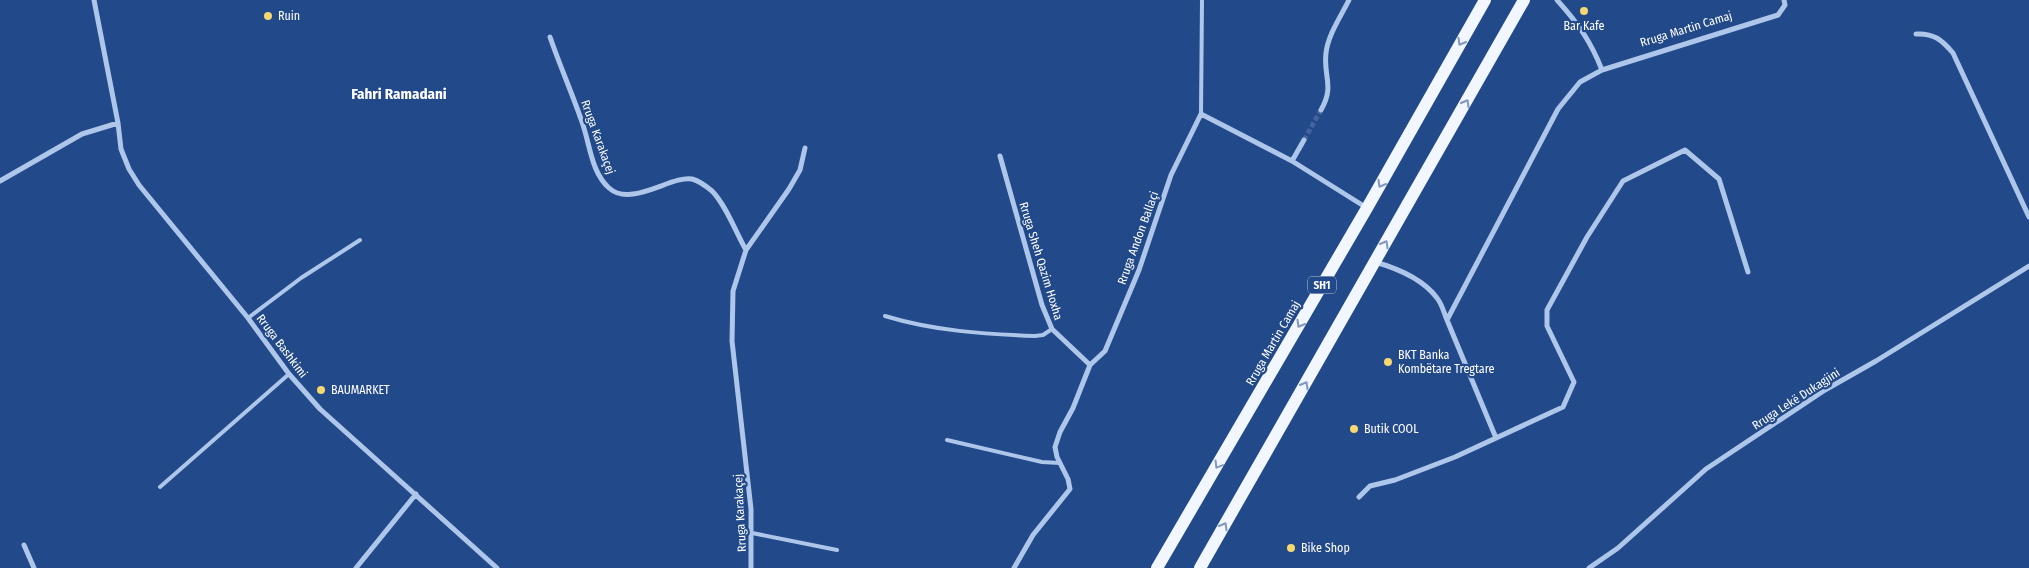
<svg xmlns="http://www.w3.org/2000/svg" width="2029" height="568" font-family="'Fira Sans Condensed',sans-serif">
  <style>
    .lines { fill: none; stroke-linecap: round; stroke-linejoin: round }
    .street-tunnel { stroke: #43649b; stroke-width: 5; stroke-dasharray: 5 2.5; stroke-linecap: butt }
    .lane { stroke: #aec6ea; stroke-width: 4 }
    .street { stroke: #aec6ea; stroke-width: 5 }
    .primary { stroke: #f2f6fe; stroke-width: 12 }
    .oneway { stroke: #8097be }
    .poi-dot { fill: #f6d770; stroke: #224989; stroke-width: 2 }
    .labels { text-anchor: middle; stroke-width: 4.5; stroke-linejoin: round; paint-order: stroke }
    .shield { fill: #224989; stroke: #bdc8dc; stroke-width: 1 }
    .shield-label { font-size: 11px; font-weight: bold; fill: #fff }
    .poi-label { font-size: 12px; fill: #fff; stroke: #224989; text-anchor: start }
    .street-label { font-size: 12px; fill: #fff; stroke: #224989 }
    .quarter-label { font-size: 15px; font-weight: bold; fill: #fff; stroke: #224989 }
  </style>
  <rect width="100%" height="100%" fill="#224989"/>
  <g class="lines">
    <!-- street-tunnel -->
    <path class="street-tunnel" d="M1304 140 1321 110"/>
    <!-- lane -->
    <path class="lane" d="M1201 114 1202 0
      M885 316C934 331 984 334 1035 336L1043 335 1052 329
      M248 318 301 278 360 240
      M947 440 1042 462 1060 463
      M160 487 289 374
      M752 533 837 550"/>
    <!-- street -->
    <path class="street" d="M94 0 118 123 121 149 129 169 139 185 248 318 289 374 320 409 497 568
      M1557 0C1578 23 1591 42 1602 70
      M1916 34C1934 33 1942 40 1953 53L2029 217
      M550 37C560 66 572 93 582 122 590 144 591 172 609 188 631 208 672 175 692 179 700 181 706 186 712 191 726 205 736 233 746 250
      M1321 110C1335 86 1323 76 1326 53 1328 35 1341 16 1349 0
      M1000 156 1042 305 1052 329 1090 365
      M1292 161 1304 140
      M0 181 82 134 118 123
      M1375 262C1396 268 1423 279 1437 298 1442 304 1444 313 1447 320
      M1496 438 1447 320 1558 109 1580 82 1602 70 1778 15 1785 5 1784 0
      M1359 497 1370 486 1395 480 1455 457 1563 407 1574 382 1547 326V310L1587 237 1623 181 1685 150 1719 179 1748 272
      M24 545 34 568
      M356 568 416 494
      M751 568V509L732 341 733 291 746 250 789 189 800 170 805 148
      M1014 568 1033 535 1070 489 1068 479 1057 457 1055 447 1060 432 1073 408 1090 365 1105 351 1139 270 1171 175 1201 114 1292 161 1367 208
      M1589 568 1618 548 1706 469 1825 390 1876 361 2029 266"/>
    <!-- primary -->
    <path class="primary" d="M1157 568 1367 208 1485 0
      M1200 568 1524 0"/>
  </g>
  <!-- one-way arrows -->
  <defs><path id="oneway-chevron" d="M-2-3.5L2.5 0L-2 3.5" fill="none" stroke-width="1.6" stroke-linecap="round" stroke-linejoin="round" transform="scale(1.25)"/></defs>
  <g class="oneway">
    <use href="#oneway-chevron" transform="translate(1461 42) rotate(120)"/>
    <use href="#oneway-chevron" transform="translate(1466 103) rotate(-60)"/>
    <use href="#oneway-chevron" transform="translate(1381 184) rotate(120)"/>
    <use href="#oneway-chevron" transform="translate(1385 244) rotate(-60)"/>
    <use href="#oneway-chevron" transform="translate(1300 324) rotate(120)"/>
    <use href="#oneway-chevron" transform="translate(1305 385) rotate(-60)"/>
    <use href="#oneway-chevron" transform="translate(1218 465) rotate(121)"/>
    <use href="#oneway-chevron" transform="translate(1224 526) rotate(-60)"/>
  </g>
  <!-- markers -->
  <g class="poi-dot">
    <circle cx="1584" cy="11" r="5"/>
    <circle cx="268" cy="16" r="5"/>
    <circle cx="1388" cy="362" r="5"/>
    <circle cx="321" cy="390" r="5"/>
    <circle cx="1354" cy="429" r="5"/>
    <circle cx="1291" cy="548" r="5"/>
  </g>
  <g class="labels">
    <!-- shield labels -->
    <rect class="shield" x="1308" y="276.5" width="28" height="17" rx="4"/>
    <g class="shield-label">
      <text x="1322" y="289">SH1</text>
    </g>
    <!-- poi labels -->
    <g class="poi-label">
      <text x="278" y="20">Ruin</text>
      <text x="1584" y="30" text-anchor="middle">Bar Kafe</text>
      <text x="1398" y="359">BKT Banka<tspan x="1398" dy="14">Kombëtare Tregtare</tspan></text>
      <text x="331" y="394">BAUMARKET</text>
      <text x="1364" y="433">Butik COOL</text>
      <text x="1301" y="552">Bike Shop</text>
    </g>
    <!-- street labels -->
    <g class="street-label">
      <text transform="translate(1686 29) rotate(-17)" y="4">Rruga Martin Camaj</text>
      <text transform="translate(598 137) rotate(70)" y="4">Rruga Karakaçej</text>
      <text transform="translate(1138 238) rotate(-70)" y="4">Rruga Andon Ballaçi</text>
      <text transform="translate(1041 261) rotate(73)" y="4">Rruga Sheh Qazim Hoxha</text>
      <text transform="translate(1273 343) rotate(-60)" y="4">Rruga Martin Camaj</text>
      <text transform="translate(282 346) rotate(53)" y="4">Rruga Bashkimi</text>
      <text transform="translate(1796 399) rotate(-33)" y="4">Rruga Lekë Dukagjini</text>
      <text transform="translate(740 513) rotate(-93)" y="4">Rruga Karakaçej</text>
    </g>
    <!-- quarter labels -->
    <g class="quarter-label">
      <text x="399" y="99">Fahri Ramadani</text>
    </g>
  </g>
</svg>
